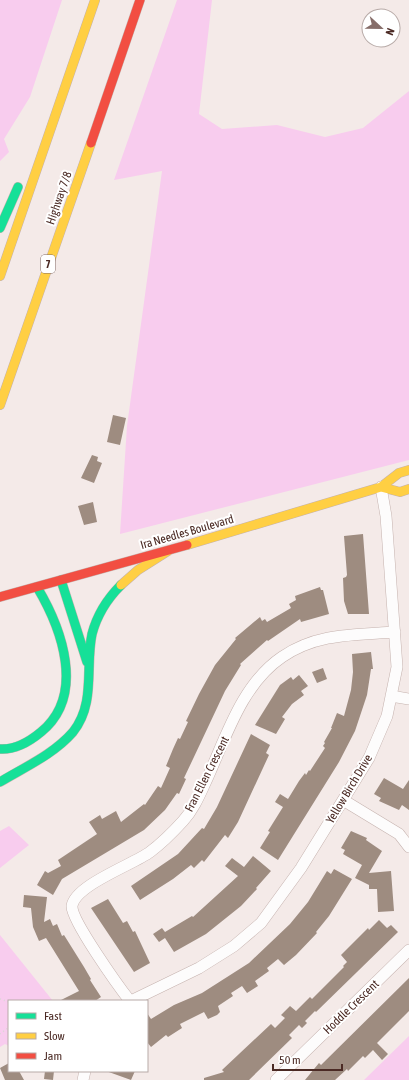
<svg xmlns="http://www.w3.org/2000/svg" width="409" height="1080" font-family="'Asap Condensed',sans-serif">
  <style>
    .green { fill: #f8ccee }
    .building { fill: #9e8c80 }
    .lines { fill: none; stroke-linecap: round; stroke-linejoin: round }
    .street-casing { stroke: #c5b2ae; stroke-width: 12 }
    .fast-casing { stroke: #c5b2ae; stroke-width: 10 }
    .slow-casing { stroke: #c5b2ae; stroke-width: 10 }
    .jam-casing { stroke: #c5b2ae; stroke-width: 10 }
    .path { stroke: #dbd7d6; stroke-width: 1.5; stroke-dasharray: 1 3; stroke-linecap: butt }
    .street { stroke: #fdfcfc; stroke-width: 11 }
    .fast { stroke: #16e098; stroke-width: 9 }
    .slow { stroke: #ffcf43; stroke-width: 9 }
    .jam { stroke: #f24e42; stroke-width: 9 }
    .labels { text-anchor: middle; stroke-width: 4; stroke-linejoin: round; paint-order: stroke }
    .shield { fill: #fff; stroke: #816a66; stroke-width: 1 }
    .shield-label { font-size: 11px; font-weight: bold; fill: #4b2a24 }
    .street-label { font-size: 12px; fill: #4b2a24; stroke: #fff }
  </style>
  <rect width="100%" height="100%" fill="#f4eae8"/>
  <!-- green -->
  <path class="green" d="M0 0H62L30 97 4 139 9 152 0 161Z
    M177 0H212L199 114 222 129 277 125 325 137 363 128 409 91V460L120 534 127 426 162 171 114 180Z
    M9 826 29 845 0 868V831Z
    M0 935 53 1001H9V1046L5 1044 0 1047Z
    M409 1036V1080H364Z"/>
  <!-- building -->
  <path class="building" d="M113 415 126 418 120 445 107 442Z
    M92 455 98 457 97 461 102 463 94 483 81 478Z
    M93 502 97 522 84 525 78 506Z
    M363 534 369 614H348L344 601 343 578 346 577 347 575 344 536Z
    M320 587 321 590H323L329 614 301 622 300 619 268 641 267 640 240 664 241 665 225 691 193 759 184 778 186 779 179 794 177 793 165 810 144 830 62 879 53 895 37 885 45 871 48 873 61 866 58 860 97 834 89 822 100 815 102 819 116 811 121 822 144 804 145 805 158 786 161 788 170 768 166 766 173 749 178 738 180 739 188 722 186 721 199 694 215 665 236 639 235 638 260 617 262 621 265 619 267 622 291 608 289 604 296 600 295 596Z
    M371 652 373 669H371L367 695 355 731 339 762 278 860 260 848 270 832 268 831 283 807 275 802 280 794 288 799 299 781 305 773 306 775 309 770 310 771 325 748 323 746 325 743 324 742 332 728H331L337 713 344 716 351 690 353 672 352 654Z
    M323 668 327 679 317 683 312 672Z
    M299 675 308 686 301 691 304 695 292 704 282 717 285 719 276 734 255 725 280 685 291 677 293 680Z
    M251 734 270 745 266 753 269 755 238 822 228 838 225 835 204 862 202 860 194 868 191 865 173 879 140 900 131 886 178 854 202 828 204 829 217 807Z
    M384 778 403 789 409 780V810L402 805 399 810 379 801 381 798 374 794Z
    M351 831 367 838 366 840 382 851 369 873 391 871 394 911 378 912 377 889H369V885L355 878 362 865 343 854 345 850 341 848Z
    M253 856 271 871 256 888 257 889 241 906 206 934 174 952 165 938 159 942 153 934 162 928 165 932 192 916 193 917 238 876 225 866 232 858 244 867Z
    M334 869 352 879 329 916 316 932 317 933 296 955 284 965 278 959 267 968 269 971 255 981 258 986 247 993 242 986 231 993 233 996 218 1006 220 1012 217 1015 208 1019 204 1012 180 1024 182 1028 168 1037 166 1035 151 1047 147 1042V1013L151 1019 174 1005 202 993 249 963 290 924 308 902 327 871 331 874Z
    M24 895 47 897 44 922 50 919 53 926 57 924 62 936 64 935 84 967 91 979 90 980 101 997 95 1001H59L79 991 46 938 39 941 33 927 31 908 23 907Z
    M108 899 123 923 127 921 133 932 135 931 150 963 134 972 91 908Z
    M379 920 387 928 391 925 398 932 316 1012 315 1011 305 1021 307 1023 302 1028 299 1025 289 1035 292 1038 249 1080H204V1078L224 1072 222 1070 271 1024 275 1028 285 1018 281 1015 290 1006 296 1011 310 997 312 999 344 967 343 966 347 962 341 955 368 928 369 930Z
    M409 978V1011L377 1043 388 1054 382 1060 373 1050 365 1058 363 1056 348 1071 347 1069 335 1080H305L319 1063 321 1065Z
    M9 1063V1071H19L24 1080H5L0 1068Z
    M45 1071H54L53 1080 44 1079Z
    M106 1071H135L131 1080Z"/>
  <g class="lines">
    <defs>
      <path id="street" d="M391 696 409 699
        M343 800 399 834 409 847
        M130 1001C119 987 71 920 72 906 75 885 134 864 150 852 162 843 173 832 183 821 194 809 200 794 207 779 226 737 242 684 282 657 317 633 354 635 395 632
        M131 1001 199 968 234 946 261 923 301 868 369 758 387 716 397 667 386 516 381 487
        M83 1080 85 1071
        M276 1080 409 950"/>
      <path id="fast" d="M0 228 18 187
        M61 580 87 662
        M0 749C16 750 29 742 41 732 86 695 62 629 37 587
        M0 782C25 767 54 754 73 732 96 703 85 667 92 634 97 615 107 599 121 585"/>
      <path id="slow" d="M0 276 95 0
        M0 405 91 143
        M381 487 400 492 409 489
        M187 545 381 487 399 473 409 470
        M121 585 138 570 168 551"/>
      <path id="jam" d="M91 143 140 0
        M0 597 187 545"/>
    </defs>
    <!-- street casing -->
    <use href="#street" class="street-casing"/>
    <!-- fast casing -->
    <use href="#fast" class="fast-casing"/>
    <!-- slow casing -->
    <use href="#slow" class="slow-casing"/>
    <!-- jam casing -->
    <use href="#jam" class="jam-casing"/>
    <!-- path -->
    <path class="path" d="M0 999 9 1002
      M0 1034 9 1027"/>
    <!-- street -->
    <use href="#street" class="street"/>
    <!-- fast -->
    <use href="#fast" class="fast"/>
    <!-- slow -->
    <use href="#slow" class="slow"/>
    <!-- jam -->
    <use href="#jam" class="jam"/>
  </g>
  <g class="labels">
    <!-- shield labels -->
    <rect class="shield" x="41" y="255" width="14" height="18" rx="3"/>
    <g class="shield-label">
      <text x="48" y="268">7</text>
    </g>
    <!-- street labels -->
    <g class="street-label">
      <text transform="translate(59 198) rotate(-71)" y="4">Highway 7/8</text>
      <text transform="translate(187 532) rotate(-16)" y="4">Ira Needles Boulevard</text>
      <text transform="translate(207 774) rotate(-63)" y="4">Fran Ellen Crescent</text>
      <text transform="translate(349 789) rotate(-59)" y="4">Yellow Birch Drive</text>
      <text transform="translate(351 1007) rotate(-44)" y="4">Hoddle Crescent</text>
    </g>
  </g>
  <!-- legend -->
  <rect x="8" y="1000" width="140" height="72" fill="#ffffff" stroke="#b7aaa7"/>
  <rect x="16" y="1013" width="20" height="6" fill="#16e098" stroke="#b7aaa7"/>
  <text x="44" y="1020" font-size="12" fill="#4b2a24">Fast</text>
  <rect x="16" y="1033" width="20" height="6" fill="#ffcf43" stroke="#b7aaa7"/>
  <text x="44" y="1040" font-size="12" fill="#4b2a24">Slow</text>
  <rect x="16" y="1053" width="20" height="6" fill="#f24e42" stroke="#b7aaa7"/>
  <text x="44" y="1060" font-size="12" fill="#4b2a24">Jam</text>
  <!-- north arrow -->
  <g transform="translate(381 28) rotate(112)"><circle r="19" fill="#ffffff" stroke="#b7aaa7"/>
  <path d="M0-3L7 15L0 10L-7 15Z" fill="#866d69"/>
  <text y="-6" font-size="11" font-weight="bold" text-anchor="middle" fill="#4b2a24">N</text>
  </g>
  <!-- scale -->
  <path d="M273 1064v6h69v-6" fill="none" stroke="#4b2a24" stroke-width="2"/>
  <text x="279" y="1064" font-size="12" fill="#4b2a24" stroke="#ffffff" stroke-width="3" paint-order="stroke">50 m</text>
</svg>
